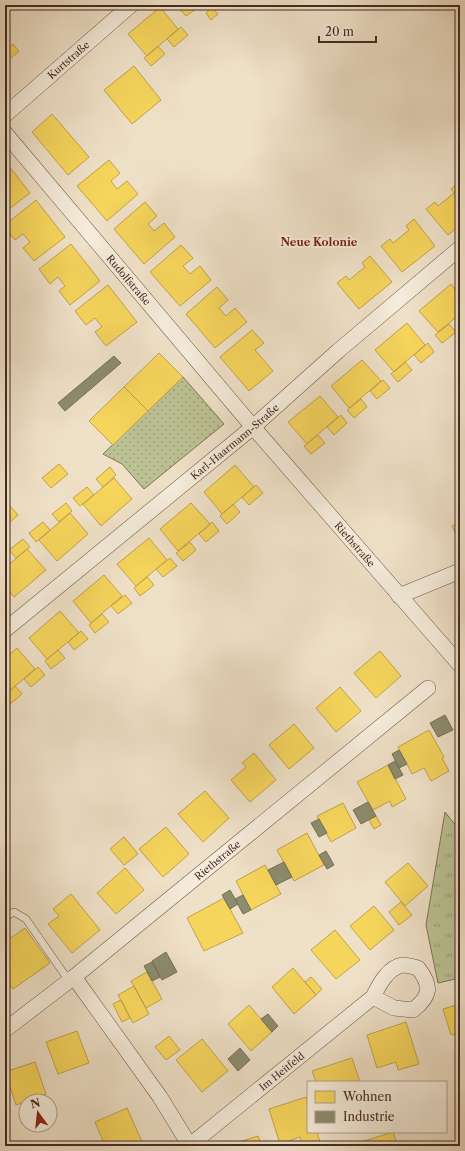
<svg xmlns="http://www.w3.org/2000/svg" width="465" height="1151" font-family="'Libre Caslon Text',serif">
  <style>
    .grass { fill: url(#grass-dots); stroke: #80765a }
    .park { fill: url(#park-tufts); stroke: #80765a }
    .homes { fill: #f6d55c; stroke: #c1a24a }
    .industry { fill: #8c8c6e; stroke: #776f57 }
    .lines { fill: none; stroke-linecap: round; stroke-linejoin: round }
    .lane-casing { stroke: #70584b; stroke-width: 8 }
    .street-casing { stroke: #70584b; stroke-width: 16 }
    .lane { stroke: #f5ecdb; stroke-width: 7 }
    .street { stroke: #f5ecdb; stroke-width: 15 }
    .labels { text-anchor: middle; stroke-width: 4; stroke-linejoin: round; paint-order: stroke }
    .street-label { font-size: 10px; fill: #452a21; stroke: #f5ecdb }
    .neighbourhood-label { font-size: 11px; font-weight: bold; fill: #7a1f14; stroke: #f5ecdb }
  </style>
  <defs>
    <pattern id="grass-dots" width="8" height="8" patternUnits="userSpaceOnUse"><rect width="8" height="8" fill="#bcc294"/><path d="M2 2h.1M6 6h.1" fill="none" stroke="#9b9e78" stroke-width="1.8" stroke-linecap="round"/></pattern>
    <pattern id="park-tufts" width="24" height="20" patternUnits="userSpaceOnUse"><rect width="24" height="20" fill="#bcc294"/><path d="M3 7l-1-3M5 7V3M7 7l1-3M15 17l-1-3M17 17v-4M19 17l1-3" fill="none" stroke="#9b9e78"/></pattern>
  </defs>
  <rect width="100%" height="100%" fill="#efe1c8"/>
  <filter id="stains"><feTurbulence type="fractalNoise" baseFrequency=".005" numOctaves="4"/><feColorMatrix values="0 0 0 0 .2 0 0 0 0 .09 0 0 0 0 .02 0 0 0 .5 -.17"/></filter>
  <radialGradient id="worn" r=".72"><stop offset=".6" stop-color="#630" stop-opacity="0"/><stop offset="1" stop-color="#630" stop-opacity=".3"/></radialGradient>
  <!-- grass -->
  <path class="grass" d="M183 377 224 424 144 489 122 464 103 454Z"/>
  <!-- park -->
  <path class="park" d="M445 812 460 831V978L438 983 426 925Z"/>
  <!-- homes -->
  <path class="homes" d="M176 5H202L186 16Z
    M209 5H222L215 11 218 14 211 20 206 13 211 8Z
    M160 7 178 29 147 56 128 34Z
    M181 27 188 35 174 47 167 39Z
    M13 44 19 51 5 63V51Z
    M158 46 165 54 151 66 144 58Z
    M134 66 161 100 132 124 104 90Z
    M52 114 89 157 68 175 32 132Z
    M109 160 120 173 111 181 117 189 127 181 138 194 107 221 77 186Z
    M5 161 30 193 5 212Z
    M459 182 460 225 448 235 426 209 435 202 438 206 454 193 451 189Z
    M36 200 65 237 34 261 23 248 30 242 23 234 15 240 5 228V225Z
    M145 202 157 216 148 224 154 231 164 223 175 237 144 264 114 229Z
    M414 219 435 246 402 272 381 246 390 239 393 243 409 230 406 226Z
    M71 244 100 281 70 305 59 291 65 286 58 277 50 284 39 269Z
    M181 245 193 258 183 266 190 274 200 266 211 280 180 306 150 272Z
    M370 256 392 282 359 309 337 283 346 276 349 280 365 267 362 263Z
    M451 284 460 296V314L438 332 419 311Z
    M108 285 137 322 106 346 95 332 102 327 95 318 86 325 75 311Z
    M217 287 228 300 219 308 226 316 235 308 247 322 215 348 186 314Z
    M407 323 425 345 394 372 375 350Z
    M449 324 456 332 442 343 435 335Z
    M252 330 264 343 255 350 273 371 249 391 220 357Z
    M428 343 434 352 421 363 414 355Z
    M159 353 183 377 148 411 124 387Z
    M362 360 381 381 349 408 331 386Z
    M405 362 412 370 398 382 391 374Z
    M383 380 390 388 377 399 370 391Z
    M124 387 148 411 113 445 89 421Z
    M320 396 338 417 307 444 288 422Z
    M361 399 367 407 354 418 347 410Z
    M341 415 347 423 334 435 327 427Z
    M318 435 325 443 311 454 304 446Z
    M59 464 68 474 51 488 42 478Z
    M235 465 254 487 222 514 204 492Z
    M110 467 116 475 103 487 96 479Z
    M114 478 132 499 101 526 83 504Z
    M256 485 263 493 249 505 242 497Z
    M87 487 94 495 80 506 73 498Z
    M66 503 72 511 59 522 52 514Z
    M191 503 210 524 178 551 160 529Z
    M233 504 240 512 227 524 220 516Z
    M10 506 18 515 8 524 5 520V510Z
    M70 513 88 534 57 561 39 540Z
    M43 522 50 530 36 542 29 533Z
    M212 522 219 531 206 542 199 534Z
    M460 522V544L452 526Z
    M149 538 167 560 136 586 117 564Z
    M23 539 30 547 16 558 9 550Z
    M190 542 196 550 183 561 176 553Z
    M27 549 46 570 14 597 5 586V568Z
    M170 558 177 566 163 577 156 569Z
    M104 575 122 596 91 623 73 601Z
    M147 577 154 585 140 596 134 588Z
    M125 595 132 603 118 614 111 606Z
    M60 611 79 633 47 659 29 638Z
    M102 614 109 622 95 633 89 625Z
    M81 631 88 639 74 650 68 642Z
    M17 648 35 669 5 695V658Z
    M58 650 65 658 51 669 45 661Z
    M380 651 401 676 376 698 354 673Z
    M38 667 45 675 31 687 24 679Z
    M15 686 22 694 8 706 5 702V695Z
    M340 687 361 711 336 732 316 708Z
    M294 724 314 748 289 769 269 745Z
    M429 730 444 757 442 758 449 771 431 781 424 768 412 774 398 747Z
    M254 753 276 780 250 802 231 780 246 767 242 763Z
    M388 765 406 799 392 807 390 801 373 810 357 782Z
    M205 791 229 818 203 842 178 814Z
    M343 803 356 828 331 842 317 816Z
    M376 816 381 825 374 829 369 820Z
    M166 827 189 854 163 877 139 849Z
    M307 833 324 865 294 881 277 850Z
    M124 837 138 854 124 865 110 849Z
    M408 863 428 886 405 906 385 882Z
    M265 865 281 894 251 910 236 881Z
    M125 868 144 890 116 914 97 893Z
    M71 894 100 930 72 953 48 924 59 916 53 909Z
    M224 898 243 933 204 951 187 918Z
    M401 902 412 915 399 925 389 912Z
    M374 906 394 930 370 950 350 926Z
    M25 928 50 963 13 989 5 979V942Z
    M335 930 360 960 336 979 311 950Z
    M293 968 316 995 294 1014 272 987Z
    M147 972 162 999 146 1008 131 981Z
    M311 977 322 989 316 995 305 982Z
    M134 986 149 1014 133 1023 118 995Z
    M121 1000 130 1018 122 1022 113 1004Z
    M460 1004V1033L451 1035 443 1009Z
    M249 1005 272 1032 251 1051 228 1024Z
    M406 1022 419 1064 398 1070 396 1062 377 1068 367 1035Z
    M77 1031 89 1063 58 1074 46 1042Z
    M169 1036 180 1050 166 1060 155 1047Z
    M202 1039 228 1071 202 1092 176 1060Z
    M352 1058 360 1082H316L312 1071Z
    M35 1062 46 1094 16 1105 5 1072Z
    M306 1097 308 1104V1132H317L320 1142 303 1146 300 1137 280 1144 269 1109Z
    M127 1108 143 1144 105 1146 95 1122Z
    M393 1132 398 1146H362L361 1142Z
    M258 1136 262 1146H226Z"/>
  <!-- industry -->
  <path class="industry" d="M114 356 121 363 65 411 58 403Z
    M445 715 453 730 438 737 430 723Z
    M399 750 407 764 399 768 392 754Z
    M395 761 403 775 395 779 388 765Z
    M368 802 376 816 361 824 353 810Z
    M319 819 327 833 319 837 311 823Z
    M326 851 334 865 327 869 319 855Z
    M284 862 292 877 276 885 268 870Z
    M230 890 238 904 230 909 222 895Z
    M243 895 251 910 243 914 235 899Z
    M166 952 177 972 162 980 152 961Z
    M152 962 160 977 152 981 144 966Z
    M268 1014 278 1026 272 1032 261 1019Z
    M240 1048 250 1060 238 1071 228 1059Z"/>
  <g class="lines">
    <defs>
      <path id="lane" d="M5 917 14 912 26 919 69 981"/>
      <g id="street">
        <path id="s1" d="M5 115 131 5"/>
        <path id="s2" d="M5 133 253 427 460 665"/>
        <path d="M399 596 460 571"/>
        <path id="s3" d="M5 630 253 427 338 351 460 248"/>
        <path d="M74 977 160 1097 190 1146"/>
        <path id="s4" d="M5 1030 74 977 428 688"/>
        <path id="s5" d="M189 1146 373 997C379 985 388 967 403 965 407 965 414 967 418 968 432 986 431 996 413 1010L394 1008 373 997"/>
      </g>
    </defs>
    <!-- lane casing -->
    <use href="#lane" class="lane-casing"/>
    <!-- street casing -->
    <use href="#street" class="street-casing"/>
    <!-- lane -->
    <use href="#lane" class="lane"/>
    <!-- street -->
    <use href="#street" class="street"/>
  </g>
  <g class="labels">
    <!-- street labels -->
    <g class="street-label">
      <text dy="4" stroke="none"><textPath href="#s1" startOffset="84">Kurtstraße</textPath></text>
      <text dy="4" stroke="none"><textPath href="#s2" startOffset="192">Rudolfstraße</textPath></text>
      <text dy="4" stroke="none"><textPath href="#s3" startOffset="297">Karl-Haarmann-Straße</textPath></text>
      <text dy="4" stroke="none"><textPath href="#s2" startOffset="540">Riethstraße</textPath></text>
      <text dy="4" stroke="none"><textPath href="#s4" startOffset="272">Riethstraße</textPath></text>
      <text dy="4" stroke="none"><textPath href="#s5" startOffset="119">Im Heitfeld</textPath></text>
    </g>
    <!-- neighbourhood labels -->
    <g class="neighbourhood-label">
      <text x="319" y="246">Neue Kolonie</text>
    </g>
  </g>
  <!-- margin -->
  <rect width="465" height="1151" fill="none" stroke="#efe1c8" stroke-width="20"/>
  <rect x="6" y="6" width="453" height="1139" fill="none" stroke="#452a21" stroke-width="2"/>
  <rect x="10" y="10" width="445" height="1131" fill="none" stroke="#452a21"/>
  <!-- legend -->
  <rect x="307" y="1081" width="140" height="52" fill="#f5ecdb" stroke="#af9e91"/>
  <rect x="315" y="1091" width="20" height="12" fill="#f6d55c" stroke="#af9e91"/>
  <text x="343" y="1101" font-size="12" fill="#452a21">Wohnen</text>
  <rect x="315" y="1111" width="20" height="12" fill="#8c8c6e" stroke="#af9e91"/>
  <text x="343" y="1121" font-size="12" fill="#452a21">Industrie</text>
  <!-- north arrow -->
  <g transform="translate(38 1113) rotate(345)"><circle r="19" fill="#f5ecdb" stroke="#af9e91"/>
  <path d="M0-3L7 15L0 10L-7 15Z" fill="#8f2418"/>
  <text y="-6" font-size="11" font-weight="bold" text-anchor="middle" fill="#452a21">N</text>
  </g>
  <!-- scale -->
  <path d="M319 36v6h57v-6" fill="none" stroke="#452a21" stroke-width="2"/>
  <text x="325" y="36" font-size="12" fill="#452a21" stroke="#f5ecdb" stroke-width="3" paint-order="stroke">20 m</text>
  <rect width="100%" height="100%" filter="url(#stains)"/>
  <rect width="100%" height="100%" fill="url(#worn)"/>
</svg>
